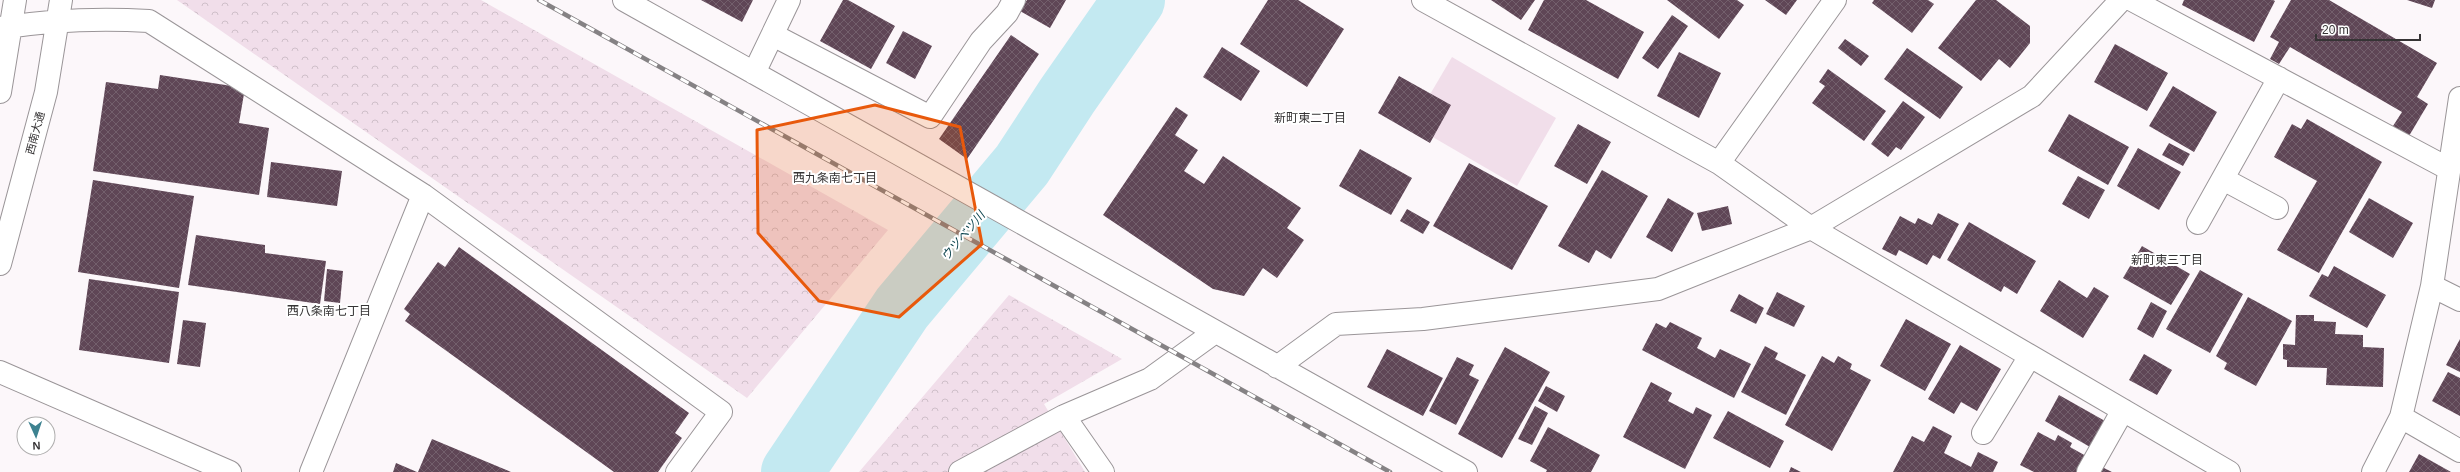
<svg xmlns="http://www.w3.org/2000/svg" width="2460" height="472" font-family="Helvetica,'Noto Sans JP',sans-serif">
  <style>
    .park { fill: url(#park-crowns) }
    .pitch { fill: #f1deea }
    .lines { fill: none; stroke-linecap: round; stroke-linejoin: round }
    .river { stroke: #c3e9f1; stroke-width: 62 }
    .building { fill: url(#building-cross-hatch) }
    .minor-casing { stroke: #9a9598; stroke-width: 24 }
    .minor { stroke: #fff; stroke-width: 22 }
    .rail-casing { stroke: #858284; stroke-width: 4.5 }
    .rail { stroke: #fff; stroke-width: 3; stroke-dasharray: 9; stroke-linecap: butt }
    .marked { fill: #e8590c; fill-opacity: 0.2; stroke: #e8590c; stroke-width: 3; stroke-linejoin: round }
    .labels { text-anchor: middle; stroke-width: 4; stroke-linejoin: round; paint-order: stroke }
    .street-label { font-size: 11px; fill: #363435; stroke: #fff }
    .neighbourhood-label { font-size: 12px; fill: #363435; stroke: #fff }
    .water-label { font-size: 12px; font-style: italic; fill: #043e48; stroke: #fff }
  </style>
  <defs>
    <pattern id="park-crowns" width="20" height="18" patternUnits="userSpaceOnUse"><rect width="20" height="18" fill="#f1deea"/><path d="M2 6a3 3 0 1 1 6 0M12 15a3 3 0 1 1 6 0" fill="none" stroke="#cfbfc9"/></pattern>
    <pattern id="building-cross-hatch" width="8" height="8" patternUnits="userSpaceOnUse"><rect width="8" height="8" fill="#5f4656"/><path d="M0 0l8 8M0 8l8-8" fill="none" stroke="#735f6c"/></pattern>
  </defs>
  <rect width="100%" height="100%" fill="#fcf7fa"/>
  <!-- park -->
  <path class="park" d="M177 0H481L888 230 747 398Z
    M1009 295 1122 359 1044 404 1085 472H859Z"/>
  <!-- pitch -->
  <path class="pitch" d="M1452 57 1556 118 1517 186 1412 125Z"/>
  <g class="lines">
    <!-- river -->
    <path class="river" d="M792 472 902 308 1022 165 1067 96 1134 0"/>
  </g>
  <!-- building -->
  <path class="building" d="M701 0H753L742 22Z
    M843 0H848L895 26 871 69 820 41Z
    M1027 0H1066L1050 28 1020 11Z
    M1268 0H1298L1344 29 1307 87 1240 44Z
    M1491 0H1535L1521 20Z
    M1544 0H1586L1644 32 1618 79 1528 30Z
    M1667 0H1737L1744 5 1719 39Z
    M1765 0H1797L1786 15Z
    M1874 0H1928L1934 4 1912 33 1872 3Z
    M1976 0H1996L2030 26V43L2010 68 1999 59 1981 81 1938 48Z
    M2184 0H2273L2275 1 2254 42 2182 5Z
    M2291 0H2329L2437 63 2417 97 2428 104 2409 136 2393 126 2402 112 2290 47 2279 64 2270 59 2279 42 2270 37Z
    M2407 0H2435L2432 8Z
    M1672 15 1688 26 1658 69 1642 58Z
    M903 31 932 46 915 79 886 63Z
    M1011 35 1039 54 967 159 939 139Z
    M1845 39 1869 56 1861 66 1838 48Z
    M2115 44 2168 73 2147 111 2094 82Z
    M1222 47 1260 71 1241 101 1203 77Z
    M1907 48 1963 87 1940 119 1884 79Z
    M1679 52 1721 73 1699 118 1657 96Z
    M1828 69 1886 111 1864 141 1812 103 1825 86 1819 82Z
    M160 75 245 88 239 123 269 128 259 195 93 171 106 82 158 89Z
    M1399 76 1451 105 1430 143 1378 113Z
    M2173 86 2217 112 2194 152 2149 126Z
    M1903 101 1925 117 1901 150 1896 147 1888 157 1871 144Z
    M1176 107 1188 115 1175 135 1198 150 1184 171 1204 184 1223 156 1301 208 1287 228 1304 240 1277 278 1263 268 1244 296 1213 289 1103 215Z
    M2069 114 2129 147 2108 185 2048 151Z
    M2307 119 2382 162 2319 273 2277 250 2317 181 2274 157 2292 124 2301 129Z
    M1578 124 1611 142 1587 184 1554 166Z
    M2169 143 2190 154 2183 166 2162 155Z
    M2138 148 2181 172 2159 210 2117 186Z
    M1360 149 1412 178 1391 215 1339 186Z
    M271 162 342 171 337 206 267 197Z
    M1469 163 1548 206 1512 270 1433 226Z
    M1602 170 1648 196 1611 259 1596 250 1589 263 1558 246Z
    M2078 176 2105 190 2089 219 2062 204Z
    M93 180 194 196 179 288 78 272Z
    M1668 198 1694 213 1672 252 1646 237Z
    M2369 198 2413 223 2393 258 2349 232Z
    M1728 206 1732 224 1702 231 1697 213Z
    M1407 209 1430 222 1423 234 1400 221Z
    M1938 213 1959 224 1940 259 1933 255 1927 265 1899 250 1896 256 1882 249 1900 216 1915 224 1918 218 1932 225Z
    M1969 222 2036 261 2017 294 2004 286 2001 292 1947 260Z
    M196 235 265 245V253L326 261 320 304 188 285Z
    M2142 246 2190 274 2171 305 2123 278Z
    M459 247 689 413 675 433 682 438 658 472H614L405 321 410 314 404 309 438 262 445 267Z
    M2334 266 2386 295 2367 328 2309 296 2322 274 2328 277Z
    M327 269 343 271 340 303 324 301Z
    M2200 270 2243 294 2210 353 2166 329Z
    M89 279 179 292 169 363 79 350Z
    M2059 280 2087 298 2094 287 2109 296 2083 338 2040 311Z
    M1777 292 1805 306 1794 327 1766 314Z
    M1739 294 1764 308 1756 324 1730 311Z
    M2248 297 2292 321 2256 386 2224 369 2227 363 2216 356Z
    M2151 302 2167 311 2153 338 2137 329Z
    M2296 315H2314V321L2336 322 2335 334 2363 335V347L2384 348 2383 387 2326 385 2327 368 2287 367V360L2283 359V344L2295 345Z
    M1906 319 1951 344 1925 391 1880 366Z
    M183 320 206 323 200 367 177 364Z
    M1670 322 1702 338 1697 348 1715 358 1720 349 1751 364 1734 398 1642 350 1656 323 1666 328Z
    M2460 339V372L2446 365Z
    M1960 345 2001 369 1977 411 1961 402 1954 414 1928 399Z
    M1765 346 1778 353 1775 359 1806 375 1786 415 1741 392Z
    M1505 347 1550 372 1502 458 1458 434Z
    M1387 349 1443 378 1423 416 1367 387Z
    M2144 354 2172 370 2157 395 2129 380Z
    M1822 356 1834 363 1838 356 1852 364 1850 369 1871 380 1832 451 1785 425Z
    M1457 357 1474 365 1469 375 1479 380 1456 425 1429 411Z
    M2448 372 2460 378V416L2432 401Z
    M1651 382 1672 393 1668 401 1693 414 1696 407 1712 415 1685 469 1623 437Z
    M1546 386 1565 396 1557 412 1538 401Z
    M2059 395 2105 421 2090 447 2045 421Z
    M1535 406 1548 413 1532 445 1518 439Z
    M1728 411 1784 441 1770 468 1713 438Z
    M1933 426 1952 436 1944 453 1971 467 1978 452 1998 462 1993 472H1893L1912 436 1924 442Z
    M1548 427 1600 455 1591 472H1546L1547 470 1530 461Z
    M2038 432 2055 441 2058 435 2072 443 2070 447 2086 456 2078 472H2034L2020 465Z
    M432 439 511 472H418Z
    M2419 454 2451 472H2409Z
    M396 463 417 472H393Z
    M1791 467 1801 472H1789Z
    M2102 467 2112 472H2099Z"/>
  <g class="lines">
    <defs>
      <path id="minor" d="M624 0 1466 472
        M1423 0 1719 163 1811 228 2229 472
        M2132 0 2449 169
        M0 28C50 20 99 18 149 21L423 195 721 412 677 472
        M773 35 930 117 981 41 1007 13 1014 0
        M754 73 789 0
        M0 92 15 0
        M1719 163 1835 0
        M2223 179 2277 208
        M2198 223 2279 78
        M0 264 46 92 61 0
        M2432 286 2460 300
        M1277 367 1336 324 1423 319 1658 289 1811 228 2032 96 2121 0
        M0 372 230 472
        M1064 416 1103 472
        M2401 417 2460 451
        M1983 433 2030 356
        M311 472 423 195
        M960 472 1064 416 1150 379 1215 332
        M2088 472 2123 410
        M2373 472 2401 417 2432 286 2460 98"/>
    </defs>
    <!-- minor casing -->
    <use href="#minor" class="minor-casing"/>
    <!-- minor -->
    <use href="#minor" class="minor"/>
    <defs>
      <path id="rail" d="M539 0 1390 472"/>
    </defs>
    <!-- rail casing -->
    <use href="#rail" class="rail-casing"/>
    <!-- rail -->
    <use href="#rail" class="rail"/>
  </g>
  <!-- marked area -->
  <path class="marked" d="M875 105 960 127 982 244 899 317 819 301 758 233 757 130Z"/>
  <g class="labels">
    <!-- street labels -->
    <g class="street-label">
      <text transform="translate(35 133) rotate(-75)" y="4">西南大通</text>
    </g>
    <!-- neighbourhood labels -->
    <g class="neighbourhood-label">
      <text x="1310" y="122">新町東二丁目</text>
      <text x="835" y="182">西九条南七丁目</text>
      <text x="2167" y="264">新町東三丁目</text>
      <text x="329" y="315">西八条南七丁目</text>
    </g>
    <!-- water labels -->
    <g class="water-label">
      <text transform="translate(963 236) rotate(-50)" y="4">ウツベツ川</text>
    </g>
  </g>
  <!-- north arrow -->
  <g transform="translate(36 436) rotate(177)"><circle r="19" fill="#ffffff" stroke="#afaeae"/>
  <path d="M0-3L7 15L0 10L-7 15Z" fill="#3d8290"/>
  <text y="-6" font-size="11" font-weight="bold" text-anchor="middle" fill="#363435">N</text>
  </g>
  <!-- scale -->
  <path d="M2316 34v6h104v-6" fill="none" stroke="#363435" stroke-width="2"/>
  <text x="2322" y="34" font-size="12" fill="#363435" stroke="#ffffff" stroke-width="3" paint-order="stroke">20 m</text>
</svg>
